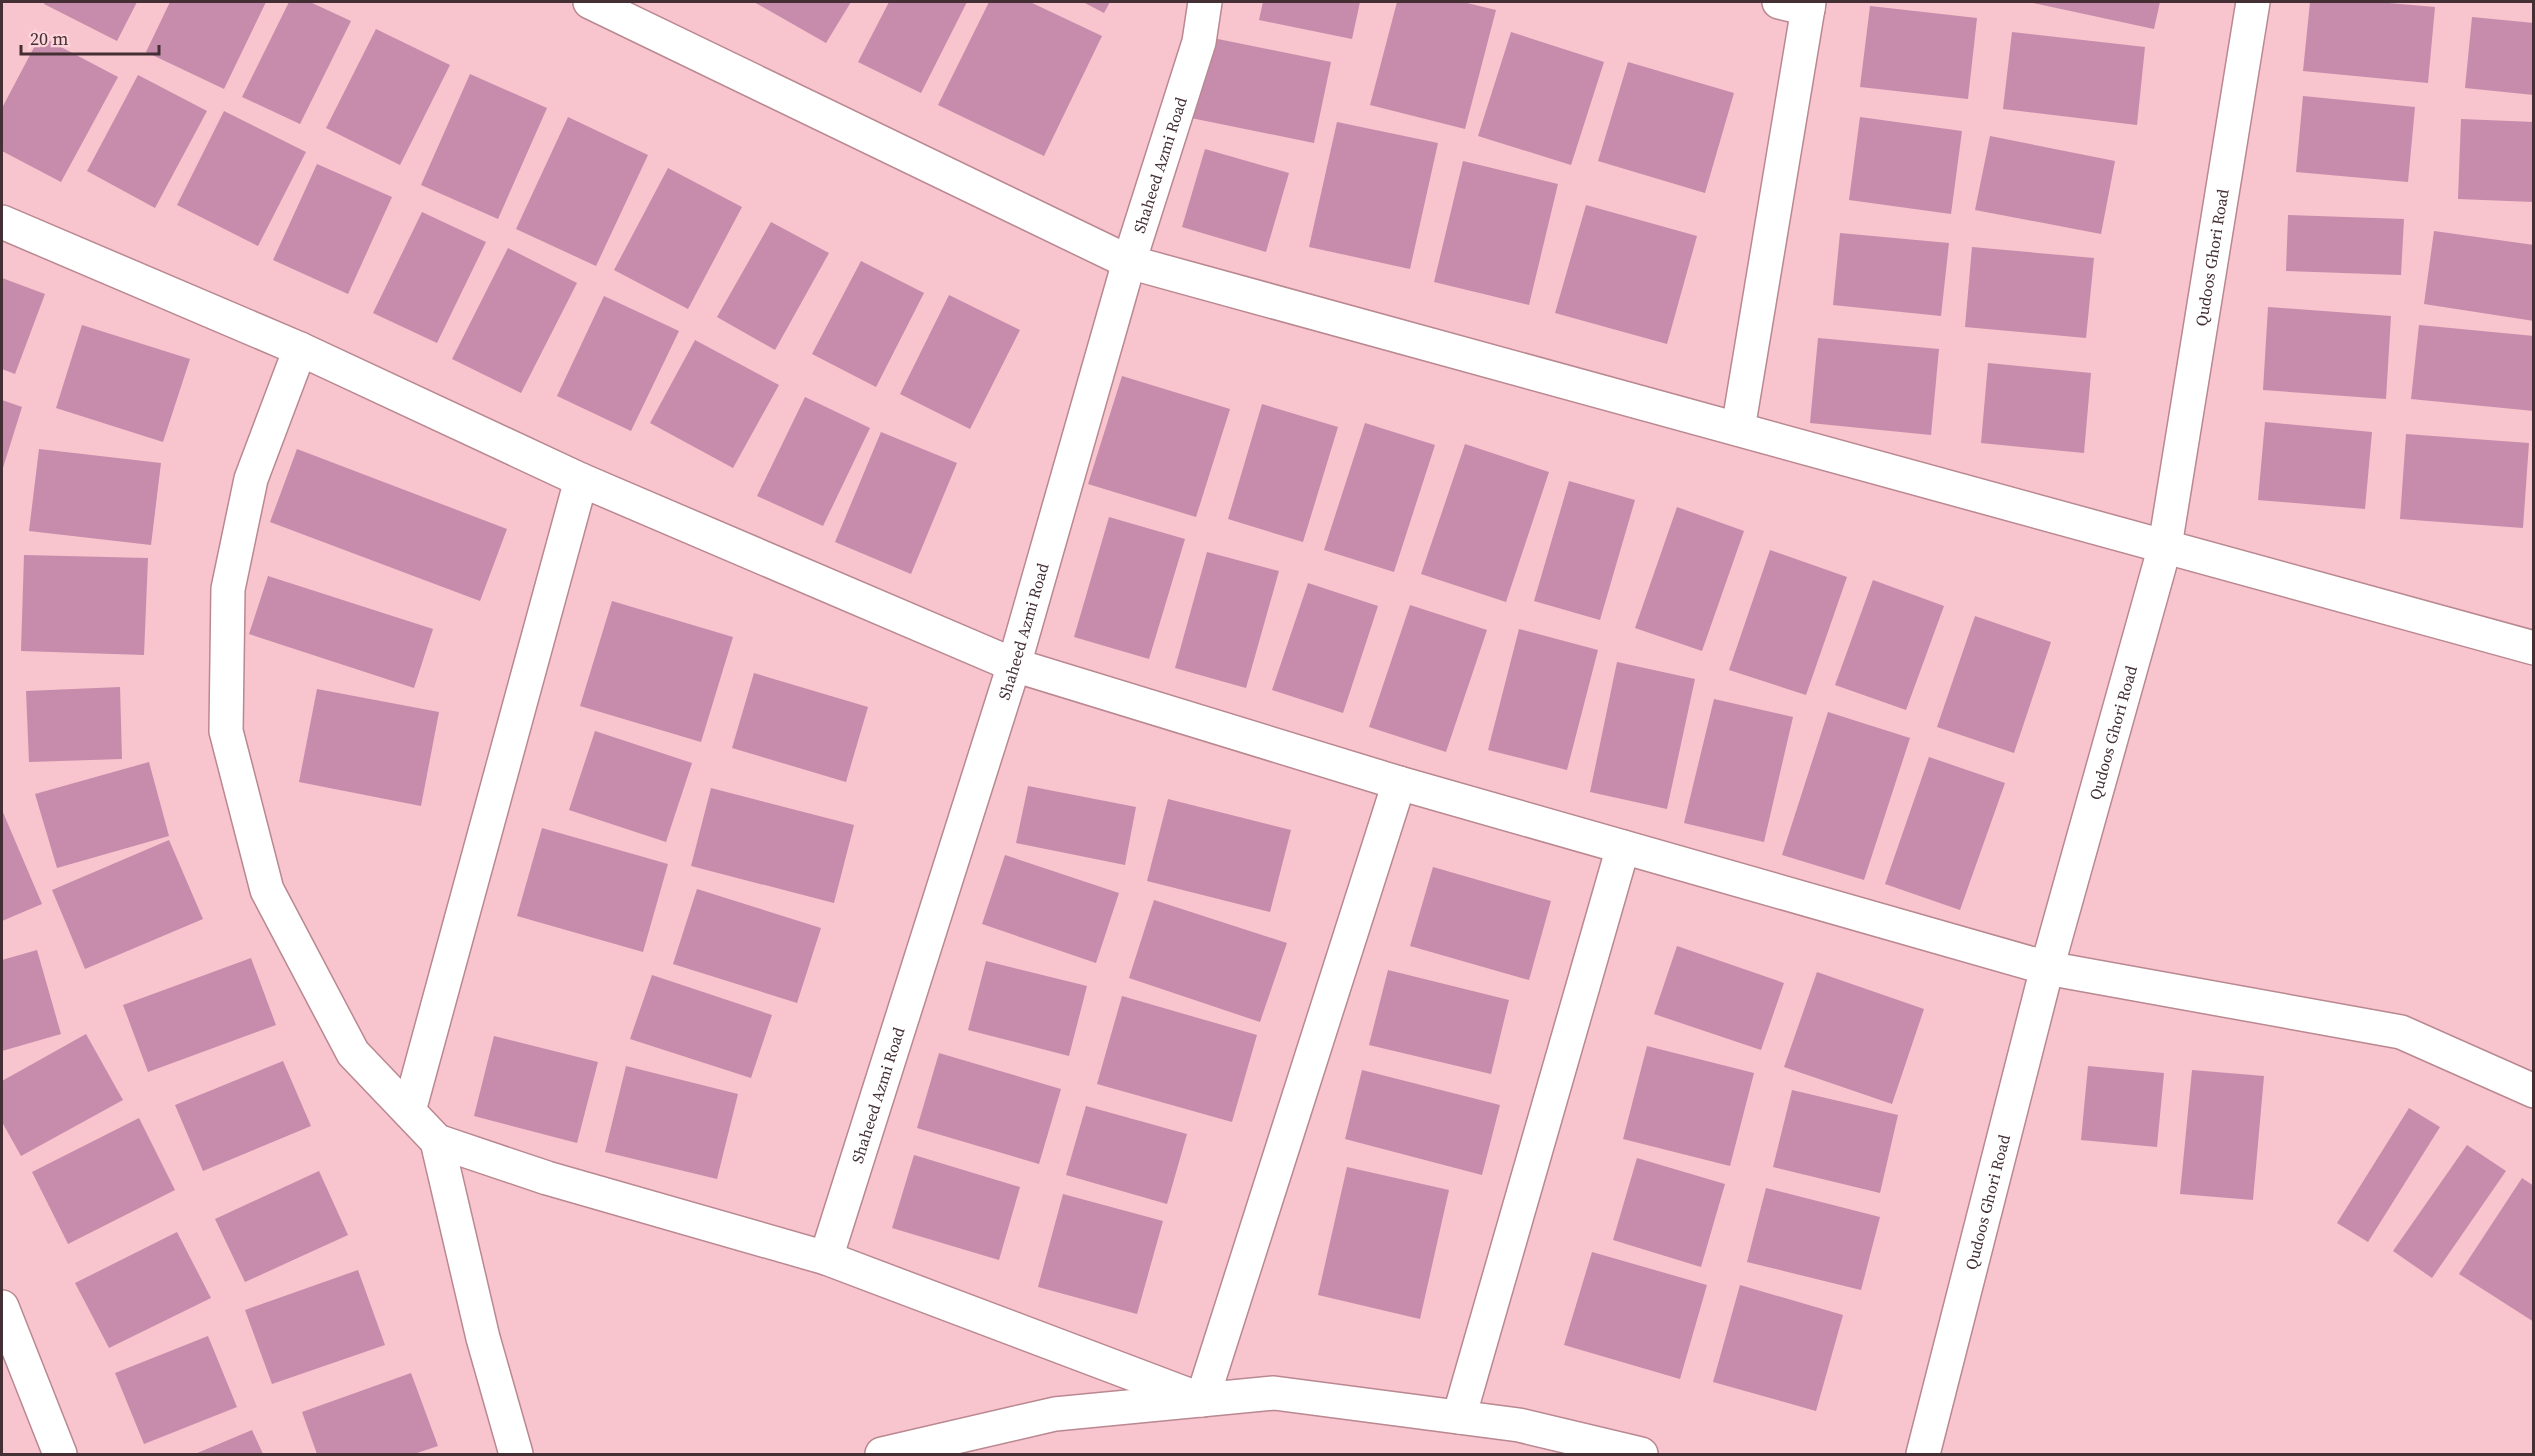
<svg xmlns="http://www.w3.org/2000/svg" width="2535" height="1456" font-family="'Source Serif 4',serif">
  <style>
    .building { fill: #c78cab }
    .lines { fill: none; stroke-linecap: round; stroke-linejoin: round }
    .street-casing { stroke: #b98891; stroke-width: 36 }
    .secondary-casing { stroke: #b98891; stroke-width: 36 }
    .street { stroke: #fff; stroke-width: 33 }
    .secondary { stroke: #fff; stroke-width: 33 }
    .labels { text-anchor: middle; stroke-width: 6; stroke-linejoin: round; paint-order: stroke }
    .street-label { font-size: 16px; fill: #443034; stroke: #ffd4db }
  </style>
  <rect width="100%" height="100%" fill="#f8c4cd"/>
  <!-- building -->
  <path class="building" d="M45 2H137L117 41 44 4Z
    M170 2H266L224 89 146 52Z
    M289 2H310L351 21 300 124 242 97Z
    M754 2H851L826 43Z
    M889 2H967L921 93 858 62Z
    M989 2H1030L1102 36 1044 156 938 105Z
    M1083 2H1110L1104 13Z
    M1263 2H1360L1352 39 1259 20Z
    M1397 2H1463L1496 10 1465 129 1370 105Z
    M2029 2H2160L2154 29Z
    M2310 2H2377L2435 7 2428 83 2303 71Z
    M1870 6 1977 18 1968 99 1860 87Z
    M2472 17 2534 23V95L2465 88Z
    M376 29 450 65 400 165 326 128Z
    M1511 32 1604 62 1571 165 1478 136Z
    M2012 32 2145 47 2137 125 2003 109Z
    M40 36 118 77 61 182 2 151V108Z
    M1208 37 1331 62 1314 143 1191 118Z
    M1628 62 1734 93 1705 193 1598 161Z
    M470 74 547 108 498 219 421 185Z
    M138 75 207 111 155 208 87 171Z
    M2303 96 2415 107 2408 182 2296 172Z
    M224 111 306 152 258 246 177 205Z
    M568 117 648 155 596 266 516 229Z
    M1860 117 1962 131 1951 214 1849 200Z
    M2461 119 2534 122V202L2458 199Z
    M1337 122 1438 143 1410 269 1309 247Z
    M1990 136 2115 161 2101 234 1975 210Z
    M1205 149 1289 173 1266 252 1182 227Z
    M1463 161 1558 184 1529 305 1434 282Z
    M317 164 392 197 348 294 273 260Z
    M668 168 742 207 688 309 614 270Z
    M1586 205 1697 236 1667 344 1555 313Z
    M422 212 486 242 437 343 373 313Z
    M2288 215 2404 219 2401 275 2286 271Z
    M771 222 829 253 775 350 717 317Z
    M2434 231 2534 245V321L2424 304Z
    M1840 233 1949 243 1941 316 1833 305Z
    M1972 247 2094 258 2086 338 1965 327Z
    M508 248 577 283 521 393 452 359Z
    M861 261 924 293 876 387 812 354Z
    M2 278 45 294 15 374 2 369Z
    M949 295 1020 330 970 429 900 394Z
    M604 296 679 331 631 431 557 396Z
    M2268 307 2391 316 2386 399 2263 390Z
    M82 325 190 359 163 442 56 408Z
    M2419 325 2534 336V411L2411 399Z
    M1818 338 1939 349 1931 435 1810 423Z
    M695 340 779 385 733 468 650 423Z
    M1988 363 2091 373 2084 453 1981 443Z
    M1122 376 1230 409 1196 517 1088 484Z
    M805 397 870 428 823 526 757 496Z
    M2 400 22 407 2 471Z
    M1262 404 1338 427 1303 542 1228 519Z
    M2265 422 2372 432 2365 509 2258 500Z
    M1365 423 1435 445 1394 572 1324 550Z
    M881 432 957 463 911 574 835 542Z
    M2406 434 2529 443 2523 528 2400 519Z
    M1465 444 1549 472 1506 602 1421 574Z
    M39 449 161 463 151 545 29 531Z
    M297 449 507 529 480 601 270 522Z
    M1569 481 1635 500 1600 620 1534 601Z
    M1677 507 1744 531 1702 651 1635 628Z
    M1109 517 1185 539 1149 659 1074 637Z
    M1770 550 1847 577 1806 695 1729 670Z
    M1207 552 1279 571 1246 688 1175 668Z
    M24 555 148 558 144 655 21 651Z
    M268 576 433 629 414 688 249 634Z
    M1873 580 1944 606 1906 710 1835 685Z
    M1308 583 1378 606 1343 713 1272 690Z
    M612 601 733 637 701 742 580 706Z
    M1410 605 1487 630 1446 752 1369 727Z
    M1975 616 2051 642 2014 753 1937 727Z
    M1519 629 1598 650 1567 770 1488 750Z
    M1617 662 1695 679 1667 809 1590 792Z
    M754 673 868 707 846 782 732 748Z
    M120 687 122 759 29 762 26 691Z
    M317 689 439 712 421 806 299 782Z
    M1714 699 1793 717 1764 842 1684 823Z
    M1828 712 1910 738 1864 880 1782 855Z
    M595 731 692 763 666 842 569 810Z
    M1929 757 2005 783 1960 910 1885 884Z
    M149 762 169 836 57 868 35 794Z
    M1028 786 1136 807 1125 865 1016 843Z
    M711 788 854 825 834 903 691 866Z
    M1168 799 1291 830 1270 912 1147 881Z
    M2 810 42 904 2 921Z
    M542 828 668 864 643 952 517 916Z
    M169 840 203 919 85 969 52 890Z
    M1005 855 1119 893 1096 963 982 924Z
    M1433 867 1551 901 1529 980 1410 946Z
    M697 889 821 928 797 1003 673 964Z
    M1154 900 1287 943 1260 1022 1129 978Z
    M1677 946 1784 983 1761 1050 1654 1014Z
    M37 950 61 1034 2 1051V960Z
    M251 958 276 1025 148 1072 123 1005Z
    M986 961 1087 986 1069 1056 968 1030Z
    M1388 970 1509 1000 1491 1074 1369 1045Z
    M1817 972 1924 1009 1892 1104 1784 1067Z
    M652 975 772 1015 751 1078 630 1039Z
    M1122 996 1257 1035 1232 1122 1097 1084Z
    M86 1034 123 1100 21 1156 2 1122V1081Z
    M494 1036 598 1062 577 1143 474 1116Z
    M1647 1046 1754 1073 1730 1166 1623 1139Z
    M939 1053 1061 1089 1039 1164 917 1128Z
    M283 1061 311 1126 203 1171 175 1105Z
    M626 1066 738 1094 717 1179 605 1152Z
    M2088 1066 2164 1073 2157 1147 2081 1140Z
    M1362 1070 1500 1105 1482 1175 1345 1139Z
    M2192 1070 2264 1076 2253 1200 2180 1194Z
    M1792 1090 1898 1115 1880 1193 1773 1167Z
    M1086 1106 1187 1134 1167 1204 1066 1175Z
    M2409 1108 2440 1127 2368 1242 2337 1223Z
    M139 1118 175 1190 68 1244 32 1172Z
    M2467 1145 2506 1171 2432 1278 2393 1251Z
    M914 1155 1020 1187 999 1260 892 1228Z
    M1637 1158 1725 1184 1701 1267 1613 1240Z
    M1347 1167 1449 1190 1420 1319 1318 1295Z
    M319 1171 348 1235 245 1282 215 1219Z
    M2522 1178 2534 1186V1322L2459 1274Z
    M1766 1188 1880 1217 1861 1290 1747 1262Z
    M1063 1194 1163 1221 1137 1314 1038 1287Z
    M177 1232 211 1298 109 1348 75 1283Z
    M1592 1252 1707 1285 1680 1379 1564 1345Z
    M358 1270 385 1345 272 1384 245 1310Z
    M1740 1285 1843 1315 1816 1411 1713 1382Z
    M208 1336 237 1407 144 1444 115 1373Z
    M411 1373 438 1446 414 1454H317L302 1412Z
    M252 1430 263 1454H195Z"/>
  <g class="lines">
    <defs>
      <g id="street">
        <path d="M590 2 1129 262 2534 648"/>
        <path d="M1779 2 1808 9"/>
        <path d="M2 222 300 349 581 480 1014 665 1399 783 2047 968 2401 1032 2534 1091"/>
        <path d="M300 349 251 479 228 589 226 731 267 890 353 1053 437 1141 547 1178 826 1258 1202 1400 1399 783"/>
        <path d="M1738 429 1809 2"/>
        <path d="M409 1111 581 480"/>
        <path d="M437 1141 483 1338 516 1454"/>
        <path id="s1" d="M826 1258 1014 665 1129 262 1199 42 1205 2"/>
        <path d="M1459 1417 1623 847"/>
        <path d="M882 1454 1055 1414 1274 1393 1519 1425 1641 1454"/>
        <path id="s2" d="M1923 1454 2047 968 2165 546 2253 2"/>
      </g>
      <path id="secondary" d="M2 1307 60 1454"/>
    </defs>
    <!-- street casing -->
    <use href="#street" class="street-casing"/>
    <!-- secondary casing -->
    <use href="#secondary" class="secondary-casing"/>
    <!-- street -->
    <use href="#street" class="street"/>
    <!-- secondary -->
    <use href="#secondary" class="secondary"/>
  </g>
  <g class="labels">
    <!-- street labels -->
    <g class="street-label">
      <text dy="6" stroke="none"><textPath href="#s1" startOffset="1143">Shaheed Azmi Road</textPath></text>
      <text dy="6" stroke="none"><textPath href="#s2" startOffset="1232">Qudoos Ghori Road</textPath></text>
      <text dy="6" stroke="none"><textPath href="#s1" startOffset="657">Shaheed Azmi Road</textPath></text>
      <text dy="6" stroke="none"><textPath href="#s2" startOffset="746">Qudoos Ghori Road</textPath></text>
      <text dy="6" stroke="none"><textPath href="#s1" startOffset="171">Shaheed Azmi Road</textPath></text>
      <text dy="6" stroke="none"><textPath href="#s2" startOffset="260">Qudoos Ghori Road</textPath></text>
    </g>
  </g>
  <!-- border -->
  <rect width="2535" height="1456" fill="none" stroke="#443034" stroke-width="6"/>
  <!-- scale -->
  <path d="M21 45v9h138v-9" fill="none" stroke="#443034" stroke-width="3"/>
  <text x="30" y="45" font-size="18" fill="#443034" stroke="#ffd4db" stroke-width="4.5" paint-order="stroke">20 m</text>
</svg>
